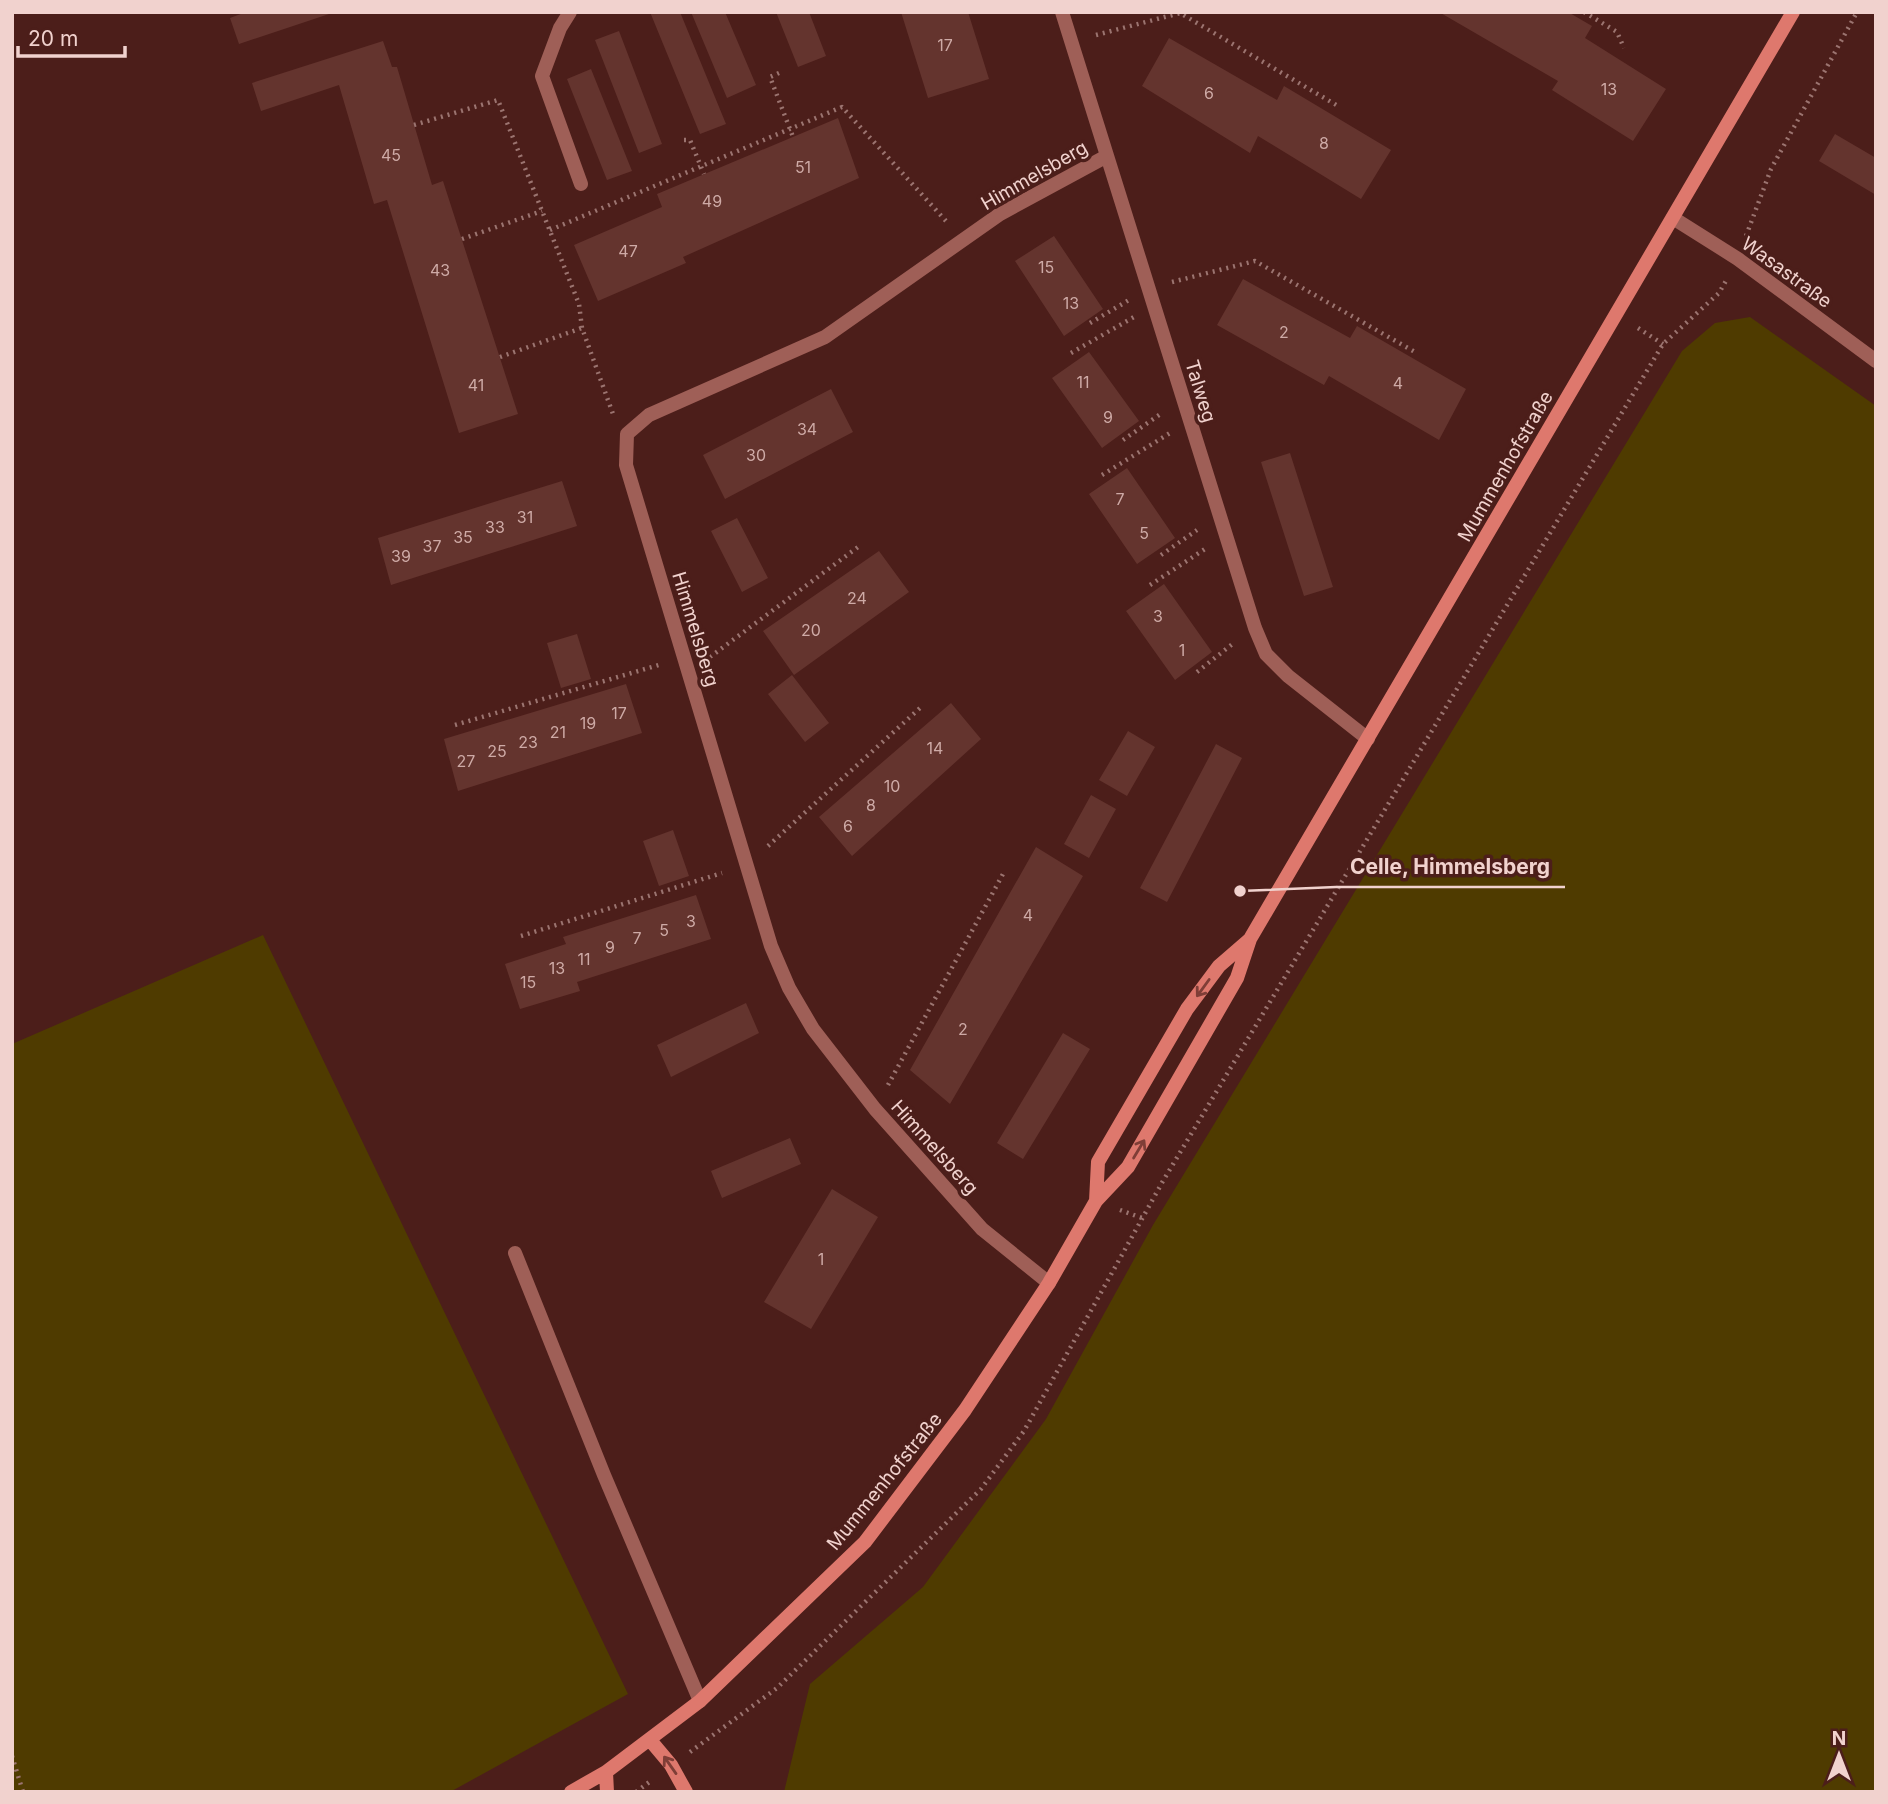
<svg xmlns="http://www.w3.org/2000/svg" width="1888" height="1804" font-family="Inter,sans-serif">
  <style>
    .green { fill: #4f3b00 }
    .building { fill: #64342e }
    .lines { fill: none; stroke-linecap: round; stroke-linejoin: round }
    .path { stroke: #9b7470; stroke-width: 4.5; stroke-dasharray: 2 5; stroke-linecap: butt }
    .lane { stroke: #9f5f57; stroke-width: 14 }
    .street { stroke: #9f5f57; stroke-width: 14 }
    .secondary { stroke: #de786d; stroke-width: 14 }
    .oneway { stroke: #7f3e37 }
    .labels { text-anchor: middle; stroke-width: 7; stroke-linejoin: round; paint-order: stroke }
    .number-label { font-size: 16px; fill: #ceaaa6 }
    .street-label { font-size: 19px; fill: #f1d2ce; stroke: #4c1e1a }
    .leader { fill: none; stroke: #f1d2ce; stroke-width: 2.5 }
    .callout-dot { fill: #f1d2ce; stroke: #4c1e1a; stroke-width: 2.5 }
    .callout-label { font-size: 21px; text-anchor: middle; font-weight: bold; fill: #f1d2ce; stroke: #4c1e1a; stroke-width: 7; stroke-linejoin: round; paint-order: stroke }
  </style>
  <rect width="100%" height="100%" fill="#4c1e1a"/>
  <!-- green -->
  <path class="green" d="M1750 317 1876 406V1792H784L810 1684 923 1587 1046 1419 1153 1225 1682 351 1715 323Z
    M263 935 628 1694 450 1792H14L12 1044Z"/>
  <!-- building -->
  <path class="building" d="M246 12H332V13L239 44 230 18Z
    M650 12H680L726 124 700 134Z
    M691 12H725L756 85 727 98Z
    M776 12H809L826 56 798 67Z
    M901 12H968L989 79 928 98Z
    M1439 12H1568L1592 26 1585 38 1666 89 1633 141 1552 90 1558 81Z
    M619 31 662 144 639 153 595 40Z
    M1169 38 1277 100 1284 86 1391 150 1361 199 1258 136 1250 153 1142 86Z
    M383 41 392 67H397L432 185 443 181 518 414 459 433 387 200 374 204 339 85 261 111 252 83Z
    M591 69 632 171 607 180 567 79Z
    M838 118 859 178 683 257 686 263 598 301 574 245 662 207 657 194Z
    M1835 134 1876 158V195L1819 161Z
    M1054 236 1103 309 1064 336 1015 261Z
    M1243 279 1350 338 1357 326 1466 389 1439 440 1329 376 1324 385 1217 325Z
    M1089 352 1139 421 1102 448 1052 378Z
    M831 389 853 432 725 499 703 455Z
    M1290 453 1333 587 1304 596 1261 462Z
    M1127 468 1175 538 1137 564 1089 494Z
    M562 481 577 526 391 585 378 538Z
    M737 518 768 578 742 592 711 531Z
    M879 551 909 592 794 675 763 631Z
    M1164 584 1212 652 1175 680 1126 611Z
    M577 634 591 679 561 688 547 643Z
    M792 675 829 723 805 742 768 694Z
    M626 684 642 733 458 791 444 739Z
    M951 703 981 739 852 856 819 817Z
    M1128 731 1155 747 1127 796 1099 780Z
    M1216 744 1242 758 1167 902 1140 888Z
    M1091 795 1116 809 1089 858 1064 844Z
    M673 830 689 876 659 886 643 841Z
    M1036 847 1083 876 950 1104 910 1070Z
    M696 895 711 939 577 982 580 991 520 1009 505 964 566 944 563 937Z
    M746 1003 759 1033 671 1077 657 1045Z
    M1063 1033 1090 1049 1023 1159 997 1143Z
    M790 1138 801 1164 722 1198 711 1171Z
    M832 1189 878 1217 811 1329 764 1302Z"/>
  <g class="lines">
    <!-- path -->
    <path class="path" d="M1584 12 1617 32 1624 48
      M1096 35 1180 13 1338 106
      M779 73 770 77 793 137
      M414 125 498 100 579 304 582 328 613 414
      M684 140H690L704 174
      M550 230 842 107 946 221
      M1746 236 1771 169 1857 12
      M462 239 542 211
      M1172 282 1255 261 1415 352
      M1090 323 1129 300
      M1638 328 1663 344
      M1071 353 1134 317
      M500 357 582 328
      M1123 440 1162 413
      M1102 475 1170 433
      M1161 555 1197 530
      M1150 585 1205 549
      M710 657 858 547
      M1197 672 1235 642
      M455 725 662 664
      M768 846 920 708
      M521 936 722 873
      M888 1085 1003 874
      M1120 1210 1142 1218
      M690 1752 777 1688 981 1489 1024 1431 1163 1181 1663 344 1719 293 1727 279
      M12 1756 23 1792
      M636 1792 652 1780"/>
    <!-- lane -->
    <path class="lane" d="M570 12 560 28 542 76 581 184
      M515 1253 604 1475 700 1701"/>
    <!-- street -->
    <path class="street" d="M1062 12 1255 628 1266 654 1288 676 1368 739
      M1673 218 1738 259 1876 361
      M1049 1283 982 1229 875 1109 813 1029 789 988 771 946 626 465 627 434 649 415 825 337 1000 214 1107 156"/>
    <!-- secondary -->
    <path class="secondary" d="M1096 1201 1098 1162 1187 1009 1219 966 1249 940
      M650 1740 671 1765 686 1792
      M606 1772 607 1792
      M571 1792 606 1772 700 1701 865 1542 965 1410 1049 1283 1096 1201 1128 1167 1237 978 1250 939 1793 12"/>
  </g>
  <!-- one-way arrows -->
  <defs><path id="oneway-shaft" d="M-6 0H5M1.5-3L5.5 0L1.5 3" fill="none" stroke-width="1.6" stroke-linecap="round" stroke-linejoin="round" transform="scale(1.75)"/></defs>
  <g class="oneway">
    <use href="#oneway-shaft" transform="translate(1203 988) rotate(126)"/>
    <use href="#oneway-shaft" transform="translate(1139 1149) rotate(-59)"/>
    <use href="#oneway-shaft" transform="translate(670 1765) rotate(-125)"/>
  </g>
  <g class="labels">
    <!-- number labels -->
    <g class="number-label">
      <text x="945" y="51">17</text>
      <text x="1609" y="95">13</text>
      <text x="1209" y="99">6</text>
      <text x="1324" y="149">8</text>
      <text x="391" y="161">45</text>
      <text x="803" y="173">51</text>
      <text x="712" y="207">49</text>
      <text x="628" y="257">47</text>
      <text x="1046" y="273">15</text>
      <text x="440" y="276">43</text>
      <text x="1071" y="309">13</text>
      <text x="1284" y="338">2</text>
      <text x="1083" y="388">11</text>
      <text x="1398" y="389">4</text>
      <text x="476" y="391">41</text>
      <text x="1108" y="423">9</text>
      <text x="807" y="435">34</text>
      <text x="756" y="461">30</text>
      <text x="1120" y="505">7</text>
      <text x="525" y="523">31</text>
      <text x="495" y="533">33</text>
      <text x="1144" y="539">5</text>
      <text x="463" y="543">35</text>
      <text x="432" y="552">37</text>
      <text x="401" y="562">39</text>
      <text x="857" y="604">24</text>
      <text x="1158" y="622">3</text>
      <text x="811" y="636">20</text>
      <text x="1182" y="656">1</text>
      <text x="619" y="719">17</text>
      <text x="588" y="729">19</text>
      <text x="558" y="738">21</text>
      <text x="528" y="748">23</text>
      <text x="935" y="754">14</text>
      <text x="497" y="757">25</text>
      <text x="466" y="767">27</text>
      <text x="892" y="792">10</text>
      <text x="871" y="811">8</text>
      <text x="848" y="832">6</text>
      <text x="1028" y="921">4</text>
      <text x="691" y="927">3</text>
      <text x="664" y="936">5</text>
      <text x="637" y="944">7</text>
      <text x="610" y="953">9</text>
      <text x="584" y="965">11</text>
      <text x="557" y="974">13</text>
      <text x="528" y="988">15</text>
      <text x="963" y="1035">2</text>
      <text x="821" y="1265">1</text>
    </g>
    <!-- street labels -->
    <g class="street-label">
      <text transform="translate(1034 175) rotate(-30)" y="7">Himmelsberg</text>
      <text transform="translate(1787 272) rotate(36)" y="7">Wasastraße</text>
      <text transform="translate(1201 391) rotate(73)" y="7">Talweg</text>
      <text transform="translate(1505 466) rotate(-60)" y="7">Mummenhofstraße</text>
      <text transform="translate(696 629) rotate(73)" y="7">Himmelsberg</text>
      <text transform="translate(935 1147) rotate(48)" y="7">Himmelsberg</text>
      <text transform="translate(884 1481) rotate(-51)" y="7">Mummenhofstraße</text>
    </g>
  </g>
  <!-- callouts -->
  <path class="leader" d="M1240 891L1336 887H1565"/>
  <circle class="callout-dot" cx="1240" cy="891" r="7"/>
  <g class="callout-label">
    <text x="1450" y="874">Celle, Himmelsberg</text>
  </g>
  <!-- border -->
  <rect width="1888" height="1804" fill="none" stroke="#f1d2ce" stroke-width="28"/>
  <!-- north arrow -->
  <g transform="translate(1839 1755)" stroke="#4c1e1a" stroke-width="5" paint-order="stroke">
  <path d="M0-5L12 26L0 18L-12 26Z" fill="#f1d2ce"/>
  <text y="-10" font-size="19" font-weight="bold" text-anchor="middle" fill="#f1d2ce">N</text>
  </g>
  <!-- scale -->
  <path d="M18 46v10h107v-10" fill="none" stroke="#f1d2ce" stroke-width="3.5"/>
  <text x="28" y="46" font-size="21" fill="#f1d2ce" stroke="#4c1e1a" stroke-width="5" paint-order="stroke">20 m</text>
</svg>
